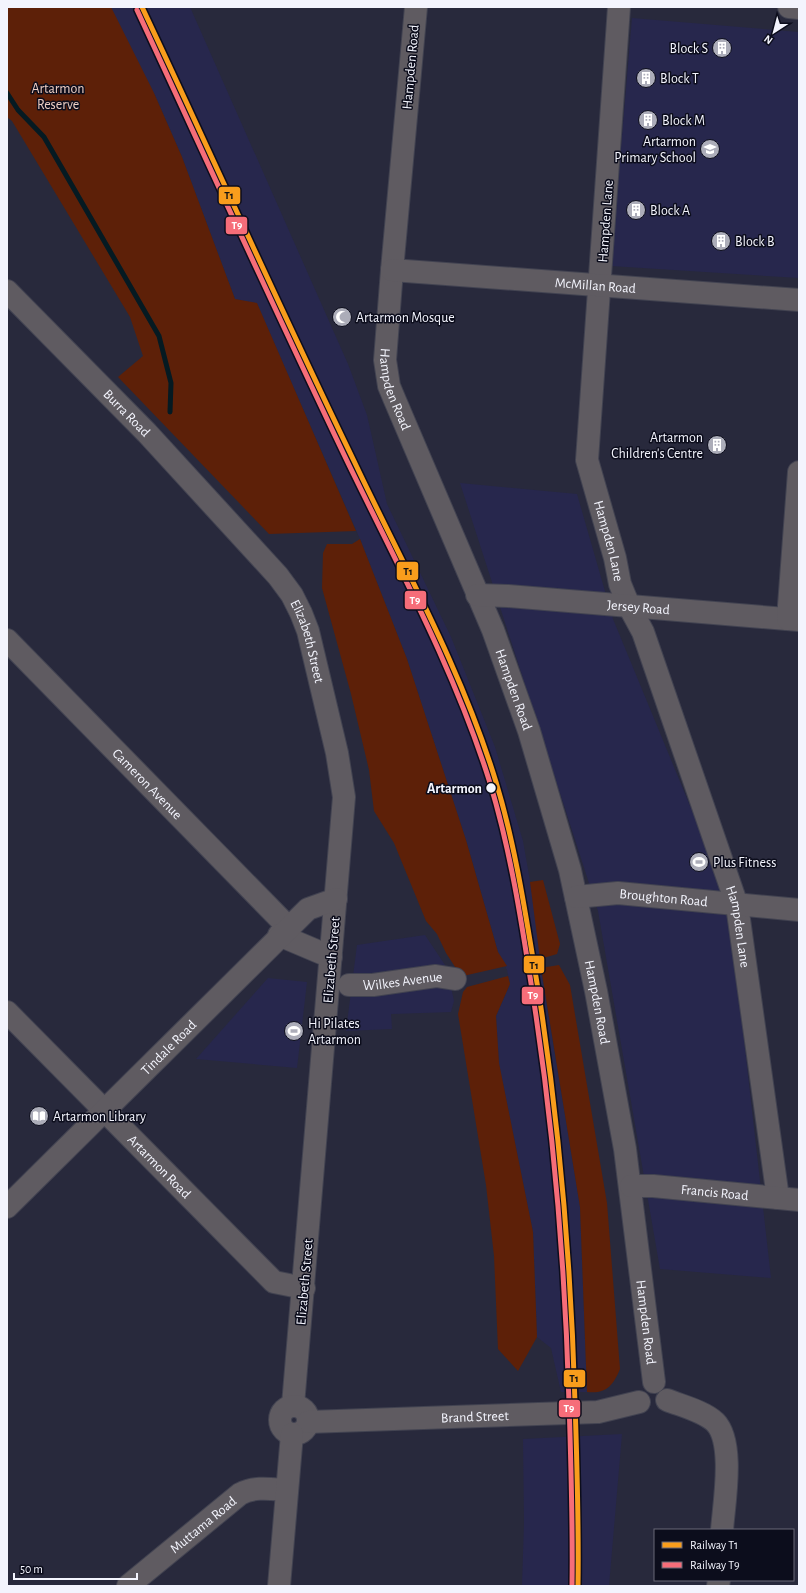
<svg xmlns="http://www.w3.org/2000/svg" width="806" height="1593" font-family="'Alegreya Sans',sans-serif">
  <style>
    .built { fill: #27274d }
    .green { fill: #5d2008 }
    .lines { fill: none; stroke-linecap: round; stroke-linejoin: round }
    .stream { stroke: #051a22; stroke-width: 5 }
    .minor-casing { stroke: #424351; stroke-width: 24 }
    .minor { stroke: #5f5b61; stroke-width: 22 }
    .rail-1-casing { stroke: #0c0d1c; stroke-width: 8 }
    .rail-2-casing { stroke: #0c0d1c; stroke-width: 8 }
    .rail-1 { stroke: #f99d1c; stroke-width: 5 }
    .rail-2 { stroke: #f66d79; stroke-width: 5 }
    .stop-dot { fill: #f3f4fd; stroke: #0c0d1c; stroke-width: 1.5 }
    .labels { text-anchor: middle; stroke-width: 3; stroke-linejoin: round; paint-order: stroke }
    .poi-label { font-size: 14px; fill: #f3f4fd; stroke: #0c0d1c; text-anchor: start }
    .street-label { font-size: 14px; fill: #f3f4fd; stroke: #0c0d1c }
    .park-label { font-size: 14px; fill: #eecec3; stroke: #0c0d1c }
    .stop-label { font-size: 14px; font-weight: bold; fill: #f3f4fd; stroke: #0c0d1c; text-anchor: end }
    .line-badge { stroke: #0c0d1c; stroke-width: 1.5 }
    .badge-label { font-size: 11px; text-anchor: middle; font-weight: bold; fill: #fff }
    .pale-badge-label { font-size: 11px; text-anchor: middle; font-weight: bold; fill: #111 }
  </style>
  <rect width="100%" height="100%" fill="#28293c"/>
  <!-- built -->
  <path class="built" d="M111 7H190L348 364 367 415 387 504 451 637 495 747 523 841 541 943 540 964 580 1207 587 1392H561L551 1348 537 1337 533 1232 499 1064 496 1016 510 984 507 970 498 952 466 840 407 659 360 539 257 304 235 299 182 157 154 93Z
    M632 18 799 32V278L611 266Z
    M460 483 577 494 613 619 728 898 771 1278 660 1269 598 911Z
    M425 935 447 968 454 1001 451 1012 391 1014 392 1029 346 1031 357 945Z
    M268 978 307 982 297 1068 196 1059Z
    M622 1434 609 1586H522L524 1523 523 1439Z"/>
  <!-- green -->
  <path class="green" d="M7 7H111L154 93 182 157 235 299 257 303 356 531 269 534 118 377 143 356 130 317 12 121 7 117Z
    M360 539 407 659 466 840 498 952 507 966 463 976 459 973 446 953 437 934 426 921 394 843 374 811 369 770 351 694 322 588 323 553 327 544H352Z
    M543 880 560 944 557 954 540 959 530 882Z
    M559 965 570 985 607 1203 620 1369C613 1386 606 1394 587 1392L580 1207 541 968Z
    M508 976 510 984 496 1016 499 1063 533 1232 537 1337 518 1371 498 1349 494 1256 486 1185 458 1014 463 992 467 987Z"/>
  <g class="lines">
    <!-- stream -->
    <path class="stream" d="M7 93 18 110 44 137 159 336 171 383 170 412"/>
    <defs>
      <g id="minor">
        <path id="s1" d="M416 7 392 270 385 360 389 386 394 398 493 630 529 731 570 870 596 991 625 1149 654 1382"/>
        <path id="s2" d="M619 7 587 460 615 558 620 584 629 606 643 632 737 905 778 1198"/>
        <path d="M789 7 799 8"/>
        <path id="s3" d="M392 270 799 300"/>
        <path id="s4" d="M7 291 147 433 278 576 292 595 301 613 308 631 337 753 344 797 293 1405"/>
        <path id="s5" d="M477 595 508 596 799 620"/>
        <path d="M788 619 799 472"/>
        <path id="s6" d="M7 640 288 927"/>
        <path id="s7" d="M576 897 618 893 799 910"/>
        <path d="M279 935 331 957"/>
        <path id="s8" d="M349 985H373L436 976 455 979"/>
        <path id="s9" d="M7 1012 274 1282 304 1288"/>
        <path id="s10" d="M631 1186H653L799 1200"/>
        <path id="s11" d="M7 1207 308 909 336 899"/>
        <path d="M667 1400C682 1406 703 1411 715 1422 735 1442 724 1503 722 1530"/>
        <circle cx="294" cy="1420" r="14"/>
        <path id="s12" d="M308 1422 598 1412 639 1402"/>
        <path id="s13" d="M128 1586 240 1494C255 1486 271 1489 287 1490"/>
        <path d="M279 1586 292 1434"/>
        <path d="M718 1586 719 1580"/>
      </g>
    </defs>
    <!-- minor casing -->
    <use href="#minor" class="minor-casing"/>
    <!-- minor -->
    <use href="#minor" class="minor"/>
    <defs>
      <path id="rail-1" d="M142 7C213 158 281 311 354 461 404 567 462 670 496 782 517 851 527 924 539 995 560 1130 571 1265 575 1402 577 1463 579 1525 578 1586"/>
      <path id="rail-2" d="M137 10C207 161 276 313 348 463 399 568 455 671 490 783 511 852 522 925 533 996 554 1131 565 1266 569 1402 571 1464 573 1525 572 1586"/>
    </defs>
    <!-- rail-1 casing -->
    <use href="#rail-1" class="rail-1-casing"/>
    <!-- rail-2 casing -->
    <use href="#rail-2" class="rail-2-casing"/>
    <!-- rail-1 -->
    <use href="#rail-1" class="rail-1"/>
    <!-- rail-2 -->
    <use href="#rail-2" class="rail-2"/>
  </g>
  <!-- icons -->
  <defs>
    <symbol id="building-disc" viewBox="-11 -11 22 22"><circle r="9.5" fill="#acadb9" stroke="#0c0d1c"/><path d="M-4-6H4V6H1V3H-1V6H-4ZM-2.5-4.3h1.7v1.8h-1.7ZM.8-4.3h1.7v1.8H.8ZM-2.5-1h1.7V.8h-1.7ZM.8-1h1.7V.8H.8Z" fill="#fff"/></symbol>
    <symbol id="school-disc" viewBox="-11 -11 22 22"><circle r="9.5" fill="#acadb9" stroke="#0c0d1c"/><path d="M0-5L7-2L0 1L-7-2ZM-4 1L0 2.5L4 1V4Q0 6-4 4Z" fill="#fff"/></symbol>
    <symbol id="mosque-disc" viewBox="-11 -11 22 22"><circle r="9.5" fill="#acadb9" stroke="#0c0d1c"/><path d="M3.5-4.9A6 6 0 1 0 3.5 4.9A5 5 0 1 1 3.5-4.9Z" fill="#fff"/></symbol>
    <symbol id="stadium-disc" viewBox="-11 -11 22 22"><circle r="9.5" fill="#acadb9" stroke="#0c0d1c"/><path d="M0-5a6.5 5 0 1 0 0 10a6.5 5 0 1 0 0-10ZM-3.5-1.8h7v3.6h-7Z" fill="#fff"/></symbol>
    <symbol id="library-disc" viewBox="-11 -11 22 22"><circle r="9.5" fill="#acadb9" stroke="#0c0d1c"/><path d="M-6-4Q-3-5.5-.7-3.5V5Q-3 3-6 4ZM6-4Q3-5.5 .7-3.5V5Q3 3 6 4Z" fill="#fff"/></symbol>
  </defs>
  <g fill-rule="evenodd">
    <use href="#building-disc" x="711" y="37" width="22" height="22"/>
    <use href="#building-disc" x="635" y="67" width="22" height="22"/>
    <use href="#building-disc" x="637" y="109" width="22" height="22"/>
    <use href="#school-disc" x="699" y="138" width="22" height="22"/>
    <use href="#building-disc" x="625" y="199" width="22" height="22"/>
    <use href="#building-disc" x="710" y="230" width="22" height="22"/>
    <use href="#mosque-disc" x="331" y="306" width="22" height="22"/>
    <use href="#building-disc" x="706" y="434" width="22" height="22"/>
    <use href="#stadium-disc" x="688" y="851" width="22" height="22"/>
    <use href="#stadium-disc" x="283" y="1020" width="22" height="22"/>
    <use href="#library-disc" x="28" y="1105" width="22" height="22"/>
  </g>
  <!-- markers -->
  <circle class="stop-dot" cx="491" cy="788" r="5.5"/>
  <g class="labels">
    <!-- poi labels -->
    <g class="poi-label">
      <text x="708" y="53" text-anchor="end">Block S</text>
      <text x="660" y="83">Block T</text>
      <text x="662" y="125">Block M</text>
      <text x="696" y="146" text-anchor="end">Artarmon<tspan x="696" dy="16">Primary School</tspan></text>
      <text x="650" y="215">Block A</text>
      <text x="735" y="246">Block B</text>
      <text x="356" y="322">Artarmon Mosque</text>
      <text x="703" y="442" text-anchor="end">Artarmon<tspan x="703" dy="16">Children's Centre</tspan></text>
      <text x="713" y="867">Plus Fitness</text>
      <text x="308" y="1028">Hi Pilates<tspan x="308" dy="16">Artarmon</tspan></text>
      <text x="53" y="1121">Artarmon Library</text>
    </g>
    <!-- street labels -->
    <g class="street-label">
      <text transform="translate(410 67) rotate(-85)" y="5">Hampden Road</text>
      <text transform="translate(605 221) rotate(-86)" y="5">Hampden Lane</text>
      <text dy="5" stroke="none"><textPath href="#s3" startOffset="204">McMillan Road</textPath></text>
      <text dy="5" stroke="none"><textPath href="#s1" startOffset="385">Hampden Road</textPath></text>
      <text dy="5" stroke="none"><textPath href="#s4" startOffset="171">Burra Road</textPath></text>
      <text dy="5" stroke="none"><textPath href="#s2" startOffset="538">Hampden Lane</textPath></text>
      <text dy="5" stroke="none"><textPath href="#s5" startOffset="162">Jersey Road</textPath></text>
      <text dy="5" stroke="none"><textPath href="#s4" startOffset="466">Elizabeth Street</textPath></text>
      <text dy="5" stroke="none"><textPath href="#s1" startOffset="709">Hampden Road</textPath></text>
      <text dy="5" stroke="none"><textPath href="#s6" startOffset="201">Cameron Avenue</textPath></text>
      <text dy="5" stroke="none"><textPath href="#s7" startOffset="88">Broughton Road</textPath></text>
      <text dy="5" stroke="none"><textPath href="#s2" startOffset="946">Hampden Lane</textPath></text>
      <text transform="translate(331 960) rotate(-85)" y="5">Elizabeth Street</text>
      <text dy="5" stroke="none"><textPath href="#s8" startOffset="54">Wilkes Avenue</textPath></text>
      <text dy="5" stroke="none"><textPath href="#s1" startOffset="1033">Hampden Road</textPath></text>
      <text dy="5" stroke="none"><textPath href="#s11" startOffset="227">Tindale Road</textPath></text>
      <text dy="5" stroke="none"><textPath href="#s9" startOffset="217">Artarmon Road</textPath></text>
      <text dy="5" stroke="none"><textPath href="#s10" startOffset="84">Francis Road</textPath></text>
      <text transform="translate(304 1282) rotate(-85)" y="5">Elizabeth Street</text>
      <text dy="5" stroke="none"><textPath href="#s1" startOffset="1357">Hampden Road</textPath></text>
      <text dy="5" stroke="none"><textPath href="#s12" startOffset="167">Brand Street</textPath></text>
      <text dy="5" stroke="none"><textPath href="#s13" startOffset="97">Muttama Road</textPath></text>
    </g>
    <!-- park labels -->
    <g class="park-label">
      <text x="58" y="93">Artarmon<tspan x="58" dy="16">Reserve</tspan></text>
    </g>
    <!-- stop labels -->
    <g class="stop-label">
      <text x="482" y="793">Artarmon</text>
    </g>
  </g>
  <g class="line-badge">
    <rect x="218" y="186" width="23" height="19" rx="4" fill="#f99d1c"/>
    <rect x="225" y="216" width="23" height="19" rx="4" fill="#f66d79"/>
    <rect x="396" y="561" width="23" height="20" rx="4" fill="#f99d1c"/>
    <rect x="404" y="590" width="23" height="20" rx="4" fill="#f66d79"/>
    <rect x="523" y="955" width="22" height="19" rx="4" fill="#f99d1c"/>
    <rect x="521" y="986" width="23" height="19" rx="4" fill="#f66d79"/>
    <rect x="563" y="1369" width="23" height="19" rx="4" fill="#f99d1c"/>
    <rect x="558" y="1399" width="23" height="19" rx="4" fill="#f66d79"/>
  </g>
  <g class="badge-label">
    <text x="237" y="229">T9</text>
    <text x="415" y="604">T9</text>
    <text x="533" y="999">T9</text>
    <text x="569" y="1412">T9</text>
  </g>
  <g class="pale-badge-label">
    <text x="229" y="199">T1</text>
    <text x="408" y="575">T1</text>
    <text x="534" y="969">T1</text>
    <text x="574" y="1382">T1</text>
  </g>
  <!-- border -->
  <rect width="806" height="1593" fill="none" stroke="#f3f4fd" stroke-width="16"/>
  <!-- legend -->
  <rect x="654" y="1529" width="140" height="52" fill="#0c0d1c" stroke="#686976"/>
  <rect x="662" y="1542" width="20" height="6" fill="#f99d1c" stroke="#686976"/>
  <text x="690" y="1549" font-size="12" fill="#f3f4fd">Railway T1</text>
  <rect x="662" y="1562" width="20" height="6" fill="#f66d79" stroke="#686976"/>
  <text x="690" y="1569" font-size="12" fill="#f3f4fd">Railway T9</text>
  <!-- north arrow -->
  <g transform="translate(774 32) rotate(216)" stroke="#0c0d1c" stroke-width="3" paint-order="stroke">
  <path d="M0-3L7 15L0 10L-7 15Z" fill="#f3f4fd"/>
  <text y="-6" font-size="11" font-weight="bold" text-anchor="middle" fill="#f3f4fd">N</text>
  </g>
  <!-- scale -->
  <path d="M14 1573v6h123v-6" fill="none" stroke="#f3f4fd" stroke-width="2"/>
  <text x="20" y="1573" font-size="12" fill="#f3f4fd" stroke="#0c0d1c" stroke-width="3" paint-order="stroke">50 m</text>
</svg>
